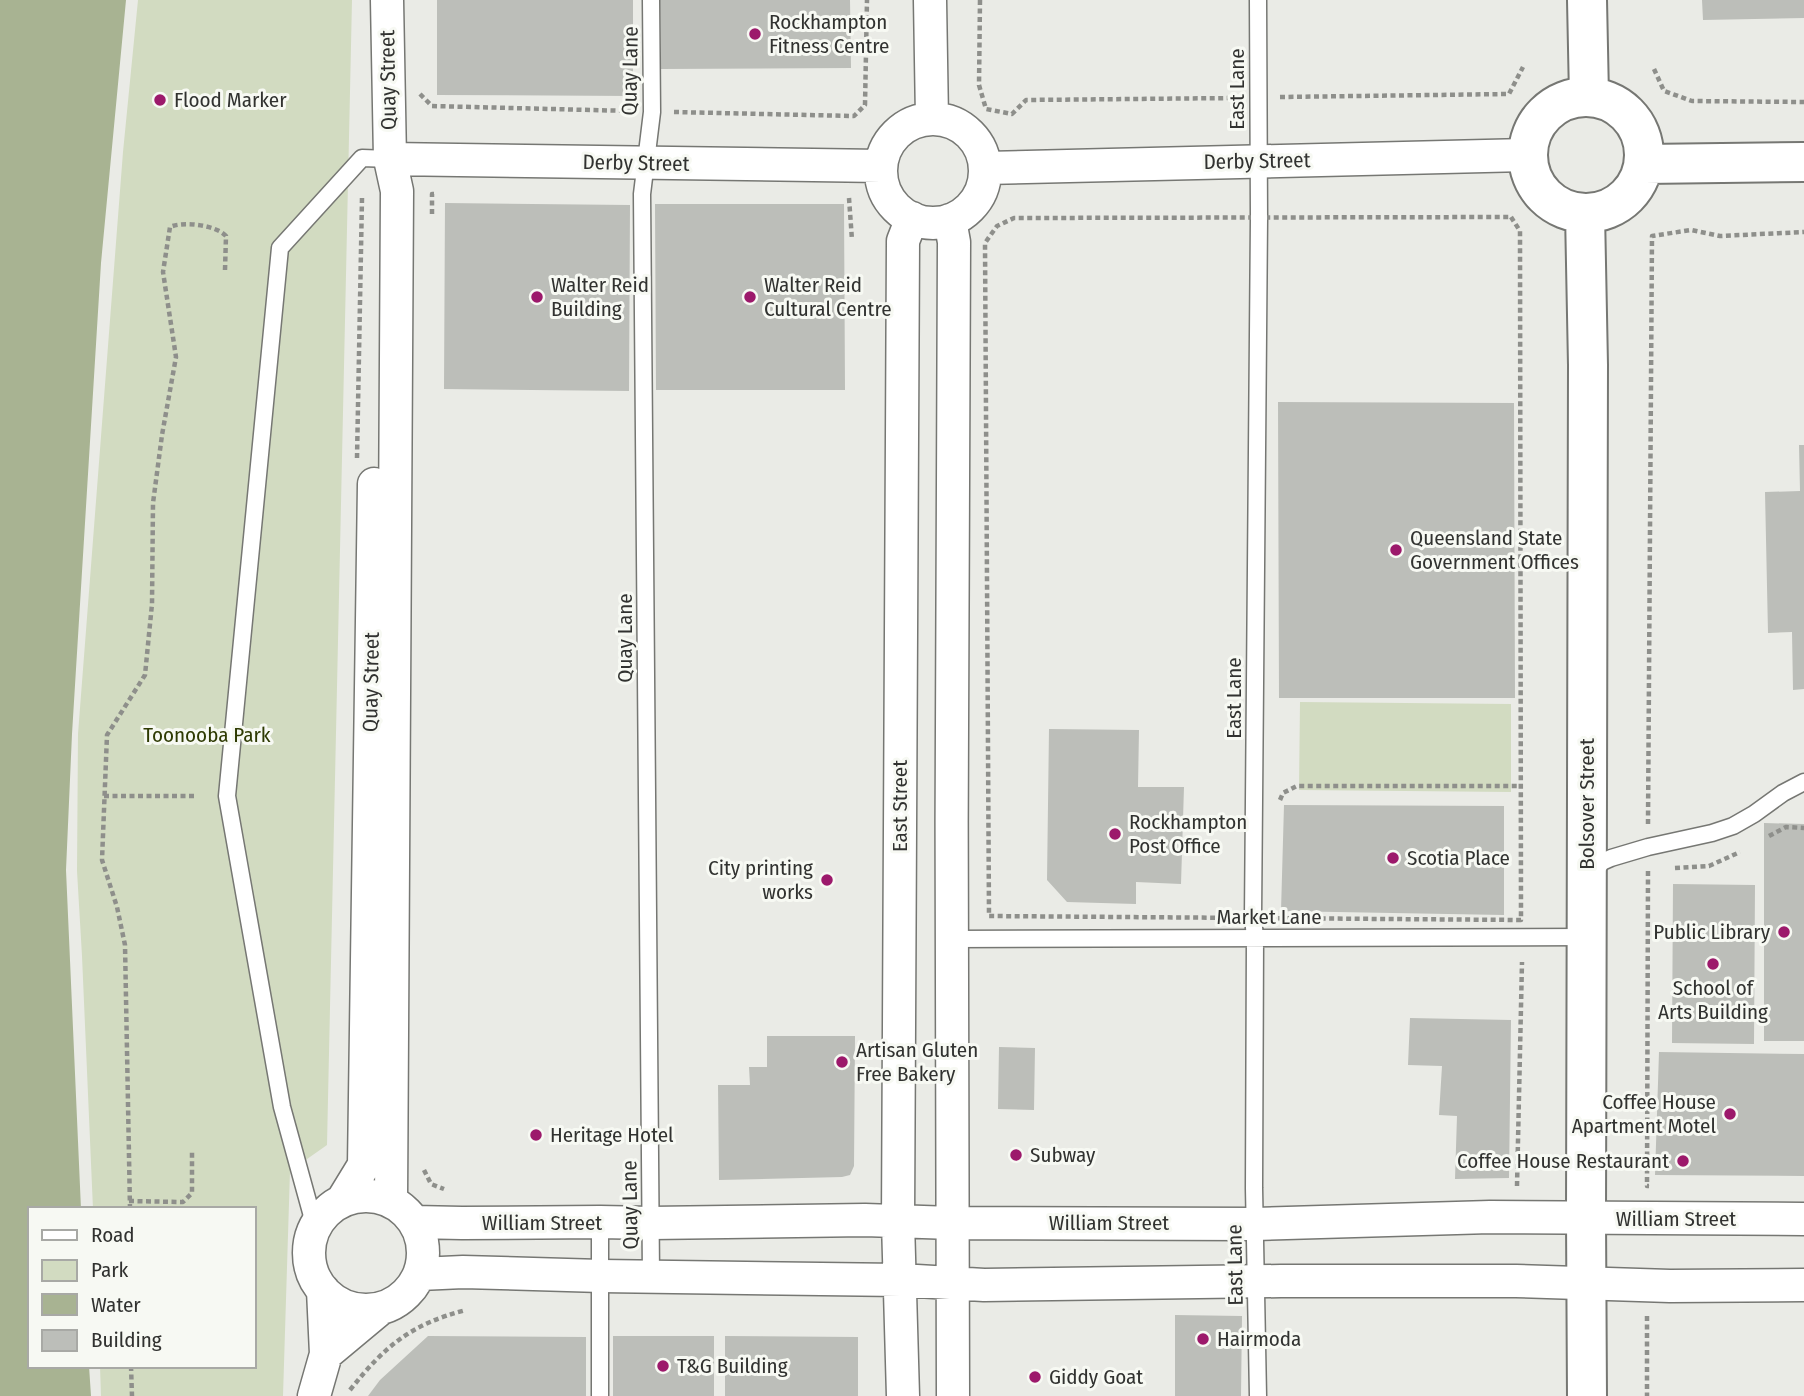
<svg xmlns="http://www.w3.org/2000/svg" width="1804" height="1396" font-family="'Fira Sans Condensed',sans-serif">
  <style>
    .green { fill: #d2dbc1 }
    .water { fill: #a8b392 }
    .building { fill: #bcbeb9 }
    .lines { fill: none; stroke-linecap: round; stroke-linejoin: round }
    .lane-casing { stroke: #767773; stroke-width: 19 }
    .street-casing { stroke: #767773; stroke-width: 35 }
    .secondary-casing { stroke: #767773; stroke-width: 42 }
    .path { stroke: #8e8f8b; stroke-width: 4.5; stroke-dasharray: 5 3.5; stroke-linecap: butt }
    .lane { stroke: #fff; stroke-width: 16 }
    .street { stroke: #fff; stroke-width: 32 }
    .secondary { stroke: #fff; stroke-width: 38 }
    .poi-dot { fill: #9c196b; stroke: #f7f9f3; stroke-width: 2.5 }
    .labels { text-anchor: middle; stroke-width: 6; stroke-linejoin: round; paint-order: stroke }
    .poi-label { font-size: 21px; fill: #313230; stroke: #f7f9f3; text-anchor: start }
    .street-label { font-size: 21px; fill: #313230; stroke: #f7f9f3 }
    .park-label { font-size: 21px; fill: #2e3a02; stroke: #f7f9f3 }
  </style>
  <rect width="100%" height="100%" fill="#eaebe6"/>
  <!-- green -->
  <path class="green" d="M138 0H352L327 1145 290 1171 283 1396H101L100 1366H254V1209H93L82 956 77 871 78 734 123 152Z
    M1300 702 1511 704V792L1299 790Z"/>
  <!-- water -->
  <path class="water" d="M0 0H126L101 263 72 734 66 870 81 1209H30V1366H89L91 1396H0Z"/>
  <!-- building -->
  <path class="building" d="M437 0H633V96L437 95Z
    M660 0H850L851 68 661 69Z
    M1702 0H1804V18L1703 20Z
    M445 203 630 205 629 391 444 389Z
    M655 204H844L845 390H656Z
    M1278 402 1514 403 1515 698H1279Z
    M1799 445H1804V689L1793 690 1792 632 1768 633 1765 492 1800 491Z
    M1049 729 1139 730 1138 787H1184L1181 884 1136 882V904L1067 902 1047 880Z
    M1284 805 1504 806V915L1281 911Z
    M1764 823 1804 824V1041H1764Z
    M1673 884 1755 885 1754 1044 1672 1043Z
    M1410 1018 1511 1020 1509 1178 1455 1179 1457 1116 1439 1115 1442 1066 1408 1065Z
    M767 1036H855L854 1166 850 1175 842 1177 719 1180 718 1085H750L749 1067H767Z
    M999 1047 1035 1048 1034 1110 998 1109Z
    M1659 1052 1804 1054V1176L1655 1175Z
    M1175 1315 1242 1316 1241 1396H1175Z
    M428 1336 586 1337V1396H368L380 1380Z
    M613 1336H714V1396H613Z
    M725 1336 858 1337V1396H725Z"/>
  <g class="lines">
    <defs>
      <path id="lane" d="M651 0 652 112 642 194 651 1276
        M1258 0 1259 218 1253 917 1255 938 1254 1188 1258 1396
        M1593 873 1602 862 1611 858 1648 847 1712 833 1733 826 1754 814 1783 793 1804 782
        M952 939 1587 937
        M315 1227 282 1107 227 796 280 248 362 158 390 159
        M600 1396V1222"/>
      <path id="street" d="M387 0 390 159 397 191 391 1201
        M930 0 932 119
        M881 171a52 52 0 1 1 104 0a52 52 0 1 1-104 0Z
        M390 159 881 166
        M986 168 1527 155
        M950 220 954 242C952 627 950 1011 953 1396
        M309 1253a57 57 0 1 1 114 0a57 57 0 1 1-114 0Z
        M342 1201 364 1165 374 484
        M414 1222 462 1223 600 1222 651 1223 865 1220 952 1223 1255 1224 1490 1217 1804 1219
        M420 1274 463 1272 601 1276 900 1280 984 1285 1281 1281H1516L1670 1286 1804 1285
        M326 1354 380 1309
        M314 1396 326 1354 323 1290
        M903 1396 898 1222 903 241 912 218"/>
      <path id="secondary" d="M1587 0 1589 96
        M1528 155a58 58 0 1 1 116 0a58 58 0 1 1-116 0Z
        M1645 164 1804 162
        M1585 213 1588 365 1586 1219 1587 1396"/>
    </defs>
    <!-- lane casing -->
    <use href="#lane" class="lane-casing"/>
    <!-- street casing -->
    <use href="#street" class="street-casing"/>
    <!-- secondary casing -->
    <use href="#secondary" class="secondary-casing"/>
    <!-- path -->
    <path class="path" d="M980 0 979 85 986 109 1012 114 1026 100 1237 98
      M1654 69 1664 91 1692 101 1804 102
      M420 94 432 106 631 111
      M1280 97 1509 94 1523 67
      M674 112 854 116 865 105 867 0
      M849 198 852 240
      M432 214V194H435
      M1511 217 1520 231 1521 920 989 916 985 243 997 226 1014 218Z
      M357 458 362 198
      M104 796H194
      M1280 800 1283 793 1297 786H1520
      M1648 824 1652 236 1691 230 1720 236 1804 232
      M1769 836 1786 827 1804 828
      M1675 868 1709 866 1740 852
      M1648 871 1647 1186H1649
      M424 1170 431 1184 444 1189
      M1517 1186 1522 962
      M129 1201 183 1202 192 1193V1151
      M130 1209 125 945 117 907 102 860 107 735 145 675 152 604 153 503 162 435 176 357 163 272 170 227C183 221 216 225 226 236L225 270
      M299 1244 301 1267
      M1647 1316V1396
      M131 1366 132 1396
      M350 1390C385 1346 411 1324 466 1310"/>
    <!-- lane -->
    <use href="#lane" class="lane"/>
    <!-- street -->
    <use href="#street" class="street"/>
    <!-- secondary -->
    <use href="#secondary" class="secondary"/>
  </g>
  <!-- markers -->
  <g class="poi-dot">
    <circle cx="755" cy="34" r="7"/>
    <circle cx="160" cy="100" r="7"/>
    <circle cx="537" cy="297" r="7"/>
    <circle cx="750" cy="297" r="7"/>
    <circle cx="1396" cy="550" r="7"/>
    <circle cx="1115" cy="834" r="7"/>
    <circle cx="1393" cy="858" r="7"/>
    <circle cx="827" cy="880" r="7"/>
    <circle cx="1784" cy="932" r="7"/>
    <circle cx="1713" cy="964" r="7"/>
    <circle cx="842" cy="1062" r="7"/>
    <circle cx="1730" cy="1114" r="7"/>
    <circle cx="536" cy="1135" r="7"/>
    <circle cx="1016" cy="1155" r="7"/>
    <circle cx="1683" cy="1161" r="7"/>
    <circle cx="1203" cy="1339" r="7"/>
    <circle cx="663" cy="1366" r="7"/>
    <circle cx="1035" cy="1377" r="7"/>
  </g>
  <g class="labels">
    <!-- poi labels -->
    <g class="poi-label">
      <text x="769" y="29">Rockhampton<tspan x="769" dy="24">Fitness Centre</tspan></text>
      <text x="174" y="107">Flood Marker</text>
      <text x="551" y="292">Walter Reid<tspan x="551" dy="24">Building</tspan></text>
      <text x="764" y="292">Walter Reid<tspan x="764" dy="24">Cultural Centre</tspan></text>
      <text x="1410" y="545">Queensland State<tspan x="1410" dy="24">Government Offices</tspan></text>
      <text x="1129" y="829">Rockhampton<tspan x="1129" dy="24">Post Office</tspan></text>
      <text x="1407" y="865">Scotia Place</text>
      <text x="813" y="875" text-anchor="end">City printing<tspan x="813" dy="24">works</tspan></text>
      <text x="1770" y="939" text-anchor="end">Public Library</text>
      <text x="1713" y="995" text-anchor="middle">School of<tspan x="1713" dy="24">Arts Building</tspan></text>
      <text x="856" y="1057">Artisan Gluten<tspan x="856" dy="24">Free Bakery</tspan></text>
      <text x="1716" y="1109" text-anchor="end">Coffee House<tspan x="1716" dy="24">Apartment Motel</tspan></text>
      <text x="550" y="1142">Heritage Hotel</text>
      <text x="1030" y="1162">Subway</text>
      <text x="1669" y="1168" text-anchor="end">Coffee House Restaurant</text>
      <text x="1217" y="1346">Hairmoda</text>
      <text x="677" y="1373">T&amp;G Building</text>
      <text x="1049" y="1384">Giddy Goat</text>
    </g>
    <!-- street labels -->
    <g class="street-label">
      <text transform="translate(630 71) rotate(-89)" y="7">Quay Lane</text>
      <text transform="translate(388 80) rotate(-91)" y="7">Quay Street</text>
      <text transform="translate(1237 89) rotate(-90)" y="7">East Lane</text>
      <text transform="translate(1257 161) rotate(-1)" y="7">Derby Street</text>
      <text transform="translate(636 163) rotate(1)" y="7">Derby Street</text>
      <text transform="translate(625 638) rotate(-90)" y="7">Quay Lane</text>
      <text transform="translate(371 682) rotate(-89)" y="7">Quay Street</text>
      <text transform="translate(1234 698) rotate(-90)" y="7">East Lane</text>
      <text transform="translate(1587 804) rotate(-90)" y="7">Bolsover Street</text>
      <text transform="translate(900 806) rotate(-90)" y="7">East Street</text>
      <text x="1269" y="924">Market Lane</text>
      <text transform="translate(630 1205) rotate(-91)" y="7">Quay Lane</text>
      <text x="1676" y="1226">William Street</text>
      <text x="542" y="1230">William Street</text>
      <text x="1109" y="1230">William Street</text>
      <text transform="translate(1235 1265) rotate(-91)" y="7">East Lane</text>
    </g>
    <!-- park labels -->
    <g class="park-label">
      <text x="207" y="742">Toonooba Park</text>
    </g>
  </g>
  <!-- legend -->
  <rect x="28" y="1207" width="228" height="161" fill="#f7f9f3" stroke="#a8a9a5" stroke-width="2"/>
  <rect x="42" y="1230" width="35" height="10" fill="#ffffff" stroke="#a8a9a5" stroke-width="2"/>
  <text x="91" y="1242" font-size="21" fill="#313230">Road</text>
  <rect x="42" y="1260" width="35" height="21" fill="#d2dbc1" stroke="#a8a9a5" stroke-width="2"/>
  <text x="91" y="1277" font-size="21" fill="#313230">Park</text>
  <rect x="42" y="1294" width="35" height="21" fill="#a8b392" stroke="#a8a9a5" stroke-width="2"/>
  <text x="91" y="1312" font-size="21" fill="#313230">Water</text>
  <rect x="42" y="1330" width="35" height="21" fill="#bcbeb9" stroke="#a8a9a5" stroke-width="2"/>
  <text x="91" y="1347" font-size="21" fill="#313230">Building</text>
</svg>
